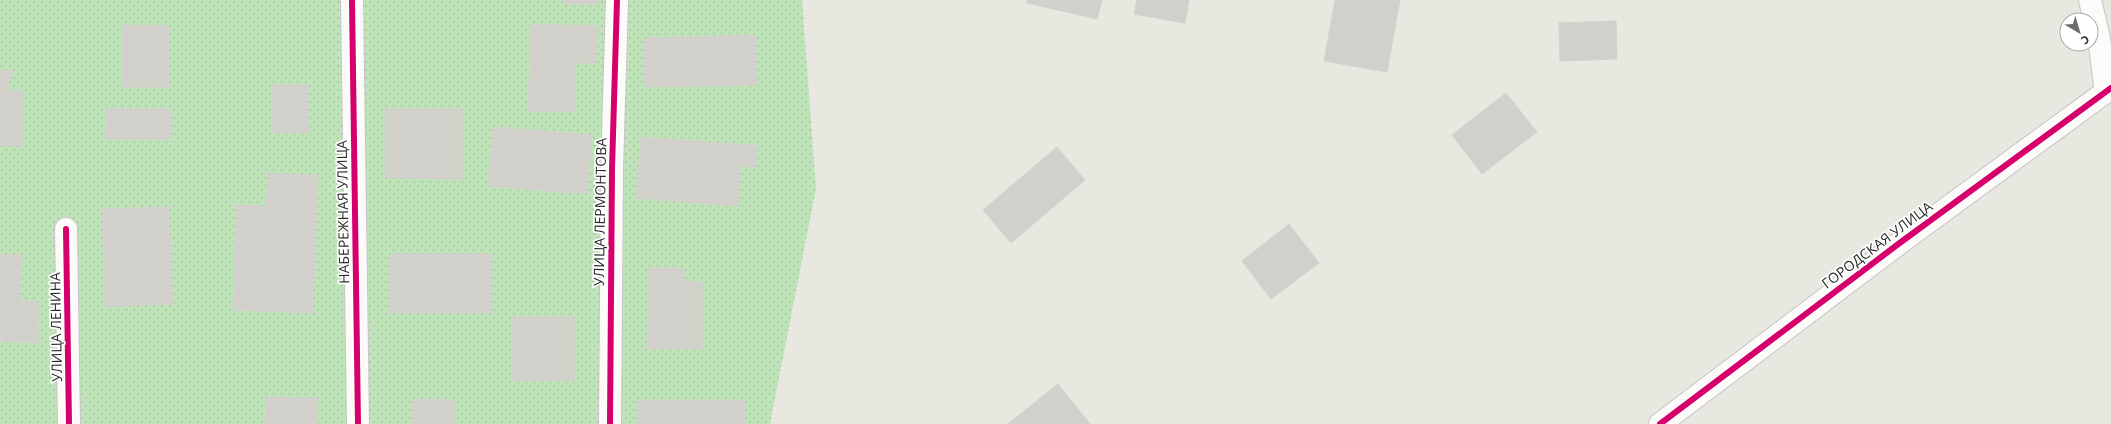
<svg xmlns="http://www.w3.org/2000/svg" width="2111" height="424" font-family="'Open Sans',sans-serif">
  <style>
    .green { fill: url(#green-dots) }
    .building { fill: #d1d0cb; stroke: #d3d2cc }
    .lines { fill: none; stroke-linecap: round; stroke-linejoin: round }
    .minor-casing { stroke: #c6c5c5; stroke-width: 24 }
    .minor { stroke: #fcfbfa; stroke-width: 22 }
    .cycleway-casing { stroke: #fff; stroke-width: 8 }
    .cycleway { stroke: #d6006c; stroke-width: 6 }
    .labels { text-anchor: middle; stroke-width: 3.5; stroke-linejoin: round; paint-order: stroke }
    .street-label { font-size: 14px; fill: #2a2a2a; stroke: #fff }
  </style>
  <defs>
    <pattern id="green-dots" width="8" height="8" patternUnits="userSpaceOnUse"><rect width="8" height="8" fill="#c0e4b9"/><path d="M2 2h.1M6 6h.1" fill="none" stroke="#a5c49f" stroke-width="1.8" stroke-linecap="round"/></pattern>
  </defs>
  <rect width="100%" height="100%" fill="#e8e7e0"/>
  <!-- green -->
  <path class="green" d="M0 0H802L816 189 770 424H0Z"/>
  <!-- building -->
  <path class="building" d="M563 0H600V4H563Z
    M1028 0H1102L1097 19 1027 3Z
    M1137 0H1189L1185 23 1134 14Z
    M1335 0H1400L1387 72 1324 61Z
    M1616 21 1617 59 1560 61 1559 23Z
    M531 24 598 26 596 63H576L574 112 528 111Z
    M122 25 169 26V87H122Z
    M756 35 757 85 644 87V38Z
    M0 70H13L7 90H22V146H0Z
    M308 84 309 133H272L271 85Z
    M1506 93 1537 132 1482 174 1452 135Z
    M106 108 171 109V139H105Z
    M385 109H462V179L385 178Z
    M493 127 592 135 587 194 488 186Z
    M641 137 758 146 756 167 741 166 738 206 636 198Z
    M1057 147 1085 180 1011 243 983 210Z
    M268 173 318 175 313 313 233 310 236 205 266 206Z
    M169 207 173 304 105 307 102 209Z
    M1289 224 1319 263 1271 299 1242 261Z
    M0 254 22 255 20 301 39 302 38 343 0 341Z
    M389 254H491V313H389Z
    M648 268H684V281L702 282V349H647Z
    M512 317H574V380L512 381Z
    M1058 384 1090 424H1008Z
    M266 397 318 398 317 424H265Z
    M412 399 455 400 454 424H412Z
    M637 400H745V424H637Z"/>
  <g class="lines">
    <defs>
      <path id="minor" d="M352 0 358 424
        M2090 0 2099 38 2106 92
        M66 229 69 424
        M610 424 612 169 617 0
        M1660 424 1901 242 2111 88"/>
    </defs>
    <!-- minor casing -->
    <use href="#minor" class="minor-casing"/>
    <!-- minor -->
    <use href="#minor" class="minor"/>
    <defs>
      <path id="cycleway" d="M352 0 358 424
        M66 229 69 424
        M610 424 612 169 617 0
        M1660 424 1901 242 2111 88"/>
    </defs>
    <!-- cycleway casing -->
    <use href="#cycleway" class="cycleway-casing"/>
    <!-- cycleway -->
    <use href="#cycleway" class="cycleway"/>
  </g>
  <g class="labels">
    <!-- street labels -->
    <g class="street-label">
      <text transform="translate(343 212) rotate(-91)" y="5">НАБЕРЕЖНАЯ УЛИЦА</text>
      <text transform="translate(600 212) rotate(-89)" y="5">УЛИЦА ЛЕРМОНТОВА</text>
      <text transform="translate(1877 245) rotate(-37)" y="5">ГОРОДСКАЯ УЛИЦА</text>
      <text transform="translate(56 327) rotate(-91)" y="5">УЛИЦА ЛЕНИНА</text>
    </g>
  </g>
  <!-- north arrow -->
  <g transform="translate(2079 32) rotate(142)"><circle r="19" fill="#ffffff" stroke="#aaaaaa"/>
  <path d="M0-3L7 15L0 10L-7 15Z" fill="#6c6c6a"/>
  <text y="-6" font-size="11" font-weight="bold" text-anchor="middle" fill="#2a2a2a">С</text>
  </g>
</svg>
